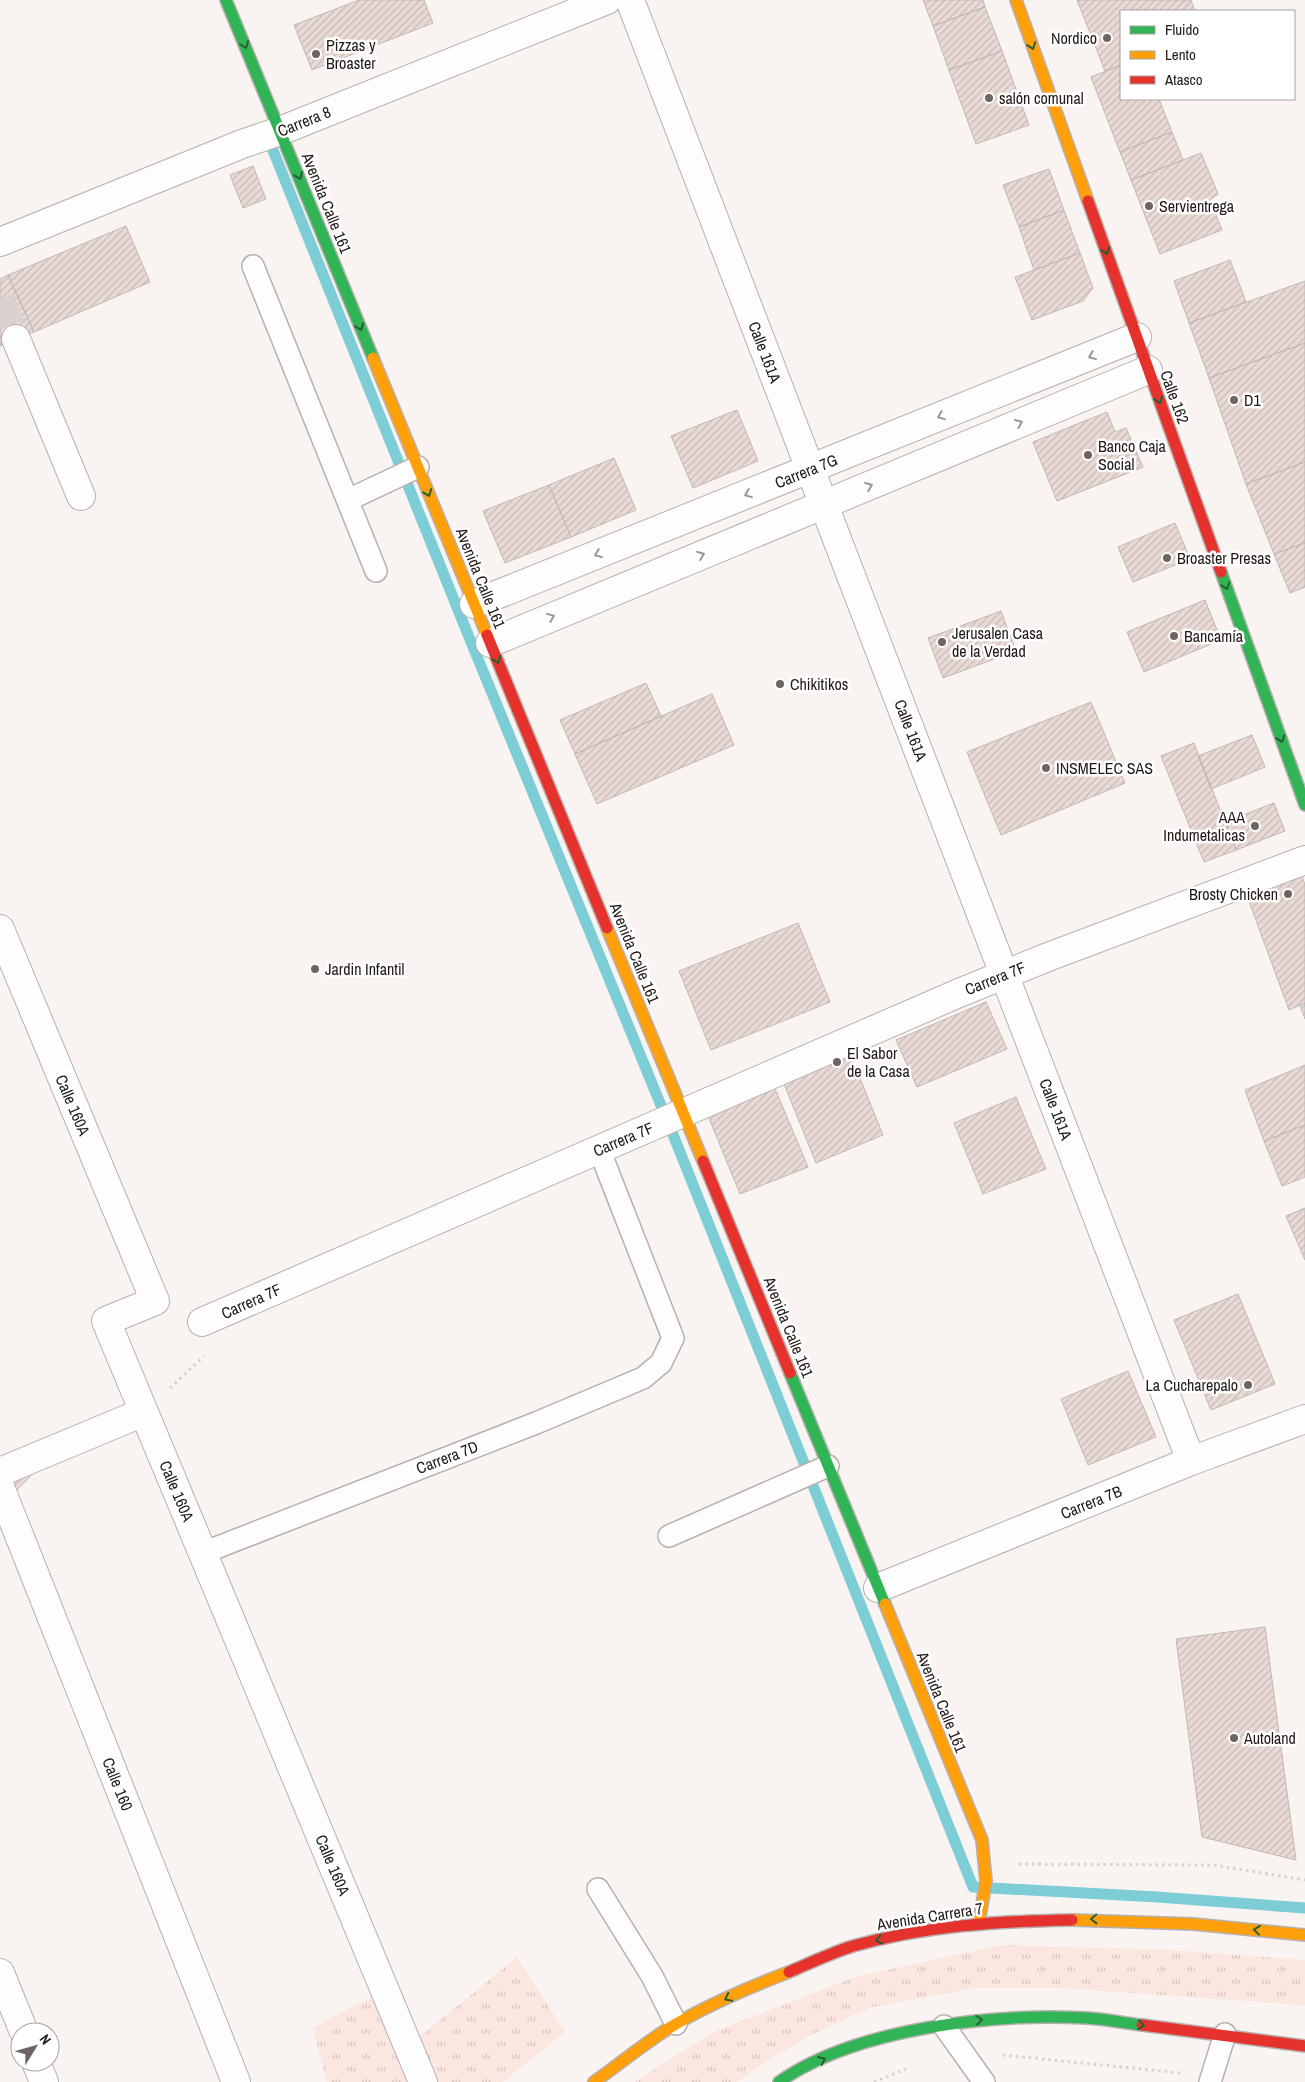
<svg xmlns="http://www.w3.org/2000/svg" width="1305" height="2082" font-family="'Archivo Narrow',sans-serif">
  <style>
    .grass { fill: url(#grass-tufts) }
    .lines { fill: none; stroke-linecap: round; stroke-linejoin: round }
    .stream { stroke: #7ccdd5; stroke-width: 11 }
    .building { fill: url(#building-hatch); stroke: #bfb8b6 }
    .street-tunnel { stroke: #d9d2d1; stroke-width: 28; stroke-dasharray: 28 14; stroke-linecap: butt }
    .lane-casing { stroke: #b7b0ae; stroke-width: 24 }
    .street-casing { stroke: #b7b0ae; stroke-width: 30 }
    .fast-casing { stroke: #b7b0ae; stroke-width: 14 }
    .slow-casing { stroke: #b7b0ae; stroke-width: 14 }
    .jam-casing { stroke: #b7b0ae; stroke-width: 14 }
    .path { stroke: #d5d2d2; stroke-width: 3; stroke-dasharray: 2.5 4; stroke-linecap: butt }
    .lane { stroke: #fefdfd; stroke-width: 21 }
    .street { stroke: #fefdfd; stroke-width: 28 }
    .fast { stroke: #30b455; stroke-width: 11 }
    .slow { stroke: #ff9f0a; stroke-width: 11 }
    .jam { stroke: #e5322d; stroke-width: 11 }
    .oneway { stroke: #285f32 }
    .oneway2 { stroke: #9b9695 }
    .poi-dot { fill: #6d6563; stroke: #fff; stroke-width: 2 }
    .labels { text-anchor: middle; stroke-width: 5; stroke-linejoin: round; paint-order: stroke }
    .poi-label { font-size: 16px; fill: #211916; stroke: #fff; text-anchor: start }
    .street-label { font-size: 16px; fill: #211916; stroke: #fff }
  </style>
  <defs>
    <pattern id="grass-tufts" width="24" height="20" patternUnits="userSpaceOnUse" patternTransform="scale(1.25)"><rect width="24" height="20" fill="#fce6e0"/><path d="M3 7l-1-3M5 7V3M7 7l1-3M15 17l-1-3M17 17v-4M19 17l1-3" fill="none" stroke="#d8c5bf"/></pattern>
    <pattern id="building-hatch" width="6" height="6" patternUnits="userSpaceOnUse" patternTransform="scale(1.25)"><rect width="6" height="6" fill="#eadad6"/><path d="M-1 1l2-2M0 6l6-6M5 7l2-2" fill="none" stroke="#c8bab7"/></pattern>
  </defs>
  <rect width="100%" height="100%" fill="#f9f3f2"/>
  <!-- grass -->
  <path class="grass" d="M1001 1945 1171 1950 1305 1960V2005L1061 1988H974L873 2007 815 2033 770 2059 737 2082H635L713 2032 855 1977Z
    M517 1957 565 2032 503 2082H438L417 2039Z
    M385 1990 423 2082H327L313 2028Z"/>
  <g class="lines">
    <!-- stream -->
    <path class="stream" d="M268 138 469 637 678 1147 973 1887 1157 1897 1305 1908"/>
  </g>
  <!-- building -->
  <path class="building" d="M359 0H424L433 23 312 70 294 25Z
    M923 0H983L985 7 933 26Z
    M1077 0H1191L1195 11H1121V65L1105 71Z
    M985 7 1002 51 949 70 933 26Z
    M1002 51 1029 125 976 144 949 70Z
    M1121 65V99H1159L1172 132 1120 152 1091 77Z
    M1172 132 1183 160 1131 180 1120 152Z
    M1201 153 1218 194 1210 200 1222 230 1160 254 1131 180Z
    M253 166 266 199 243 208 230 175Z
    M1049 169 1064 210 1019 227 1003 185Z
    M1064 210 1080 253 1034 270 1019 227Z
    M126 226 150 282 34 332 8 275Z
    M1080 253 1093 288 1083 301 1032 320 1015 277Z
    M1230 260 1246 302 1189 323 1174 281Z
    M8 275 34 332 0 346V279Z
    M1305 281V343L1209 378 1189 323Z
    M1305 343V462L1246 484 1209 378Z
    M737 410 758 461 693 488 671 436Z
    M1107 412 1115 432 1126 428 1143 467 1057 501 1033 442Z
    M614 458 636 510 571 537 549 485Z
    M1305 462V543L1274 554 1246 484Z
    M549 485 571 537 505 563 483 511Z
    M1175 523 1190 559 1133 582 1118 547Z
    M1305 543V587L1290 593 1274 554Z
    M1205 600 1221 640 1144 672 1127 632Z
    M1001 611 1016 651 943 678 928 638Z
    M646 683 661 716 575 754 560 720Z
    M712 694 734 745 597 804 575 754Z
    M1091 702 1125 783 1001 835 967 752Z
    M1252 735 1265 767 1211 789 1198 756Z
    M1194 743 1236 850 1204 862 1161 756Z
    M1274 803 1285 831 1236 850 1225 822Z
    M1302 876 1305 885V1003L1289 1010 1247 896Z
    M798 923 830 1002 711 1050 679 971Z
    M986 1002 1007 1049 917 1087 896 1040Z
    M1305 1003V1019L1300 1005Z
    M849 1051 883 1135 816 1163 782 1079Z
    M1305 1065V1125L1264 1141 1245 1090Z
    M773 1084 808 1167 740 1194 706 1111Z
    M1016 1097 1046 1169 983 1194 954 1123Z
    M1305 1125V1177L1282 1186 1264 1141Z
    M1305 1208V1260L1286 1216Z
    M1238 1294 1275 1384 1211 1410 1174 1320Z
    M1128 1371 1156 1437 1088 1465 1061 1399Z
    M46 1460 12 1495 3 1476Z
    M1265 1627 1296 1860 1202 1837 1176 1639Z"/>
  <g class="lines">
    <!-- street-tunnel -->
    <path class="street-tunnel" d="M0 299 16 339"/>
    <defs>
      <path id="lane" d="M253 266 376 571
        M348 500 418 467
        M669 1536 828 1466
        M203 1553 536 1423 643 1378 661 1363 673 1338 599 1149
        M598 1889 652 1976 676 2024
        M944 2026 984 2082
        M1210 2082 1225 2034"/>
      <path id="street" d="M630 0 1191 1461
        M0 242 242 144 280 131 607 0
        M16 339 81 496
        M474 604 1137 337
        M490 643 1148 370
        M0 929 155 1301 106 1321 423 2082
        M202 1322 959 993 1048 957 1305 860
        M0 1472 144 1412
        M0 1487 236 2082
        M878 1588 1191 1461 1305 1419
        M0 1973 24 2032
        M36 2062 44 2082"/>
      <path id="fast" d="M226 0 373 358
        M1221 572 1305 805
        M790 1373 885 1604
        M779 2082C856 2028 994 2013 1086 2018 1105 2019 1124 2023 1142 2025"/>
      <path id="slow" d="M1016 0 1088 201
        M373 358 487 635
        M607 928 703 1161
        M885 1604 982 1840 986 1881 979 1922
        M1072 1920 1193 1924 1305 1935
        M594 2082C618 2065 641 2046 666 2030 704 2006 747 1988 789 1972"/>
      <path id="jam" d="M1088 201 1221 572
        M487 635 607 928
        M703 1161 790 1373
        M789 1972C810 1963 831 1953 853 1946 924 1926 998 1921 1072 1920
        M1142 2025 1305 2046"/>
    </defs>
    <!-- lane casing -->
    <use href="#lane" class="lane-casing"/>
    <!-- street casing -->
    <use href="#street" class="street-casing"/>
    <!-- fast casing -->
    <use href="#fast" class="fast-casing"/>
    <!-- slow casing -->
    <use href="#slow" class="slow-casing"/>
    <!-- jam casing -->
    <use href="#jam" class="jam-casing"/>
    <!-- path -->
    <path class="path" d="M170 1388 204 1356
      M1019 1864 1213 1865 1305 1880
      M1003 2055 1181 2073
      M874 2082 906 2069"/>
    <!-- lane -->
    <use href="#lane" class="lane"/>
    <!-- street -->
    <use href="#street" class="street"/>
    <!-- fast -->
    <use href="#fast" class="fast"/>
    <!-- slow -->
    <use href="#slow" class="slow"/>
    <!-- jam -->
    <use href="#jam" class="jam"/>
  </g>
  <!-- one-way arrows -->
  <defs><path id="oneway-chevron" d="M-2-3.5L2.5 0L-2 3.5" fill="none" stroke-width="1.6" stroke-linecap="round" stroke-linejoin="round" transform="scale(1.25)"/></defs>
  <g class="oneway">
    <use href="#oneway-chevron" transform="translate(245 45) rotate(68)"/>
    <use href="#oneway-chevron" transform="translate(1032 46) rotate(70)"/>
    <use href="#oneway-chevron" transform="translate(299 176) rotate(68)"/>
    <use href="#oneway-chevron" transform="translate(1106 251) rotate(70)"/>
    <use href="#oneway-chevron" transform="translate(360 327) rotate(68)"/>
    <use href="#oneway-chevron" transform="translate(1159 400) rotate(70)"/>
    <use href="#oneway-chevron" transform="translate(428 493) rotate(68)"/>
    <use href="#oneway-chevron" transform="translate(1226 586) rotate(70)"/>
    <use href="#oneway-chevron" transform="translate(497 660) rotate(68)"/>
    <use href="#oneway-chevron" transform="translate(1281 739) rotate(70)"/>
    <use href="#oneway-chevron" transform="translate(1094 1919) rotate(179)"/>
    <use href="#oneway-chevron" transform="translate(1257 1930) rotate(-174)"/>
    <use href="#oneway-chevron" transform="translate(879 1940) rotate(167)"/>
    <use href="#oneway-chevron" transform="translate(728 1998) rotate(153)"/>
    <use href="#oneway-chevron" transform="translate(979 2020) rotate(-7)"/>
    <use href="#oneway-chevron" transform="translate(1141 2025) rotate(7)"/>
    <use href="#oneway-chevron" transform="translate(822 2060) rotate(-25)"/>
  </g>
  <g class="oneway2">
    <use href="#oneway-chevron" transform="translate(1092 356) rotate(158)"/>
    <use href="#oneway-chevron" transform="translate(941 416) rotate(158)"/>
    <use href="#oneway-chevron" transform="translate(1019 423) rotate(-23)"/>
    <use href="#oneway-chevron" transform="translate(869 486) rotate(-23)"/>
    <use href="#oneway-chevron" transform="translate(748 494) rotate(158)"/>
    <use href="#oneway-chevron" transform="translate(598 554) rotate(158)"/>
    <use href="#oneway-chevron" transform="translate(701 555) rotate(-22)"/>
    <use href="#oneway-chevron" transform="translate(551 617) rotate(-22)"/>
  </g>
  <!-- markers -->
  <g class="poi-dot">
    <circle cx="1107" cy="38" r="5"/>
    <circle cx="316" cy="54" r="5"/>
    <circle cx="989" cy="98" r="5"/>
    <circle cx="1149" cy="206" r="5"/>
    <circle cx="1234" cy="400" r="5"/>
    <circle cx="1088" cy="455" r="5"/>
    <circle cx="1167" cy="558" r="5"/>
    <circle cx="1174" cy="636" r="5"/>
    <circle cx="942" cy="642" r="5"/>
    <circle cx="780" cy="684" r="5"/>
    <circle cx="1046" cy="768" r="5"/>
    <circle cx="1255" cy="826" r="5"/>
    <circle cx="1288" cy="894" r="5"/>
    <circle cx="315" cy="969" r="5"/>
    <circle cx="837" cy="1062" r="5"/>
    <circle cx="1248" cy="1385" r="5"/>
    <circle cx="1234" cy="1738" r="5"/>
  </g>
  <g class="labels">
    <!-- poi labels -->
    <g class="poi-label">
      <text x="1097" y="44" text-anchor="end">Nordico</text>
      <text x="326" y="51">Pizzas y<tspan x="326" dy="18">Broaster</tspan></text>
      <text x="999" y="104">salón comunal</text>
      <text x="1159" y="212">Servientrega</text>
      <text x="1244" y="406">D1</text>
      <text x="1098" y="452">Banco Caja<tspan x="1098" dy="18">Social</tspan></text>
      <text x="1177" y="564">Broaster Presas</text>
      <text x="952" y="639">Jerusalen Casa<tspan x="952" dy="18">de la Verdad</tspan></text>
      <text x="1184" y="642">Bancamía</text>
      <text x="790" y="690">Chikitikos</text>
      <text x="1056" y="774">INSMELEC SAS</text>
      <text x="1245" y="823" text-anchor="end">AAA<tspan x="1245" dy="18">Indumetalicas</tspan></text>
      <text x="1278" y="900" text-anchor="end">Brosty Chicken</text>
      <text x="325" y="975">Jardin Infantil</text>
      <text x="847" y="1059">El Sabor<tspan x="847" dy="18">de la Casa</tspan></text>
      <text x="1238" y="1391" text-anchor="end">La Cucharepalo</text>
      <text x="1244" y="1744">Autoland</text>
    </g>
    <!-- street labels -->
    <g class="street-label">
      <text transform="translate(304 121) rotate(-22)" y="6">Carrera 8</text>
      <text transform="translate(327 203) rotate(68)" y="6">Avenida Calle 161</text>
      <text transform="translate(765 352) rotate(69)" y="6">Calle 161A</text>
      <text transform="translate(1175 397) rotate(70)" y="6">Calle 162</text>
      <text transform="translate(806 471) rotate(-22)" y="6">Carrera 7G</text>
      <text transform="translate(481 578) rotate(68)" y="6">Avenida Calle 161</text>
      <text transform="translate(911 730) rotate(69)" y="6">Calle 161A</text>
      <text transform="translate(635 953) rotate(68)" y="6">Avenida Calle 161</text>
      <text transform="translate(995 978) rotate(-22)" y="6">Carrera 7F</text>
      <text transform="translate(73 1105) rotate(67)" y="6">Calle 160A</text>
      <text transform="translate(1056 1109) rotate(69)" y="6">Calle 161A</text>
      <text transform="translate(623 1139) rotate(-23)" y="6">Carrera 7F</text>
      <text transform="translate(251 1301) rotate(-24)" y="6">Carrera 7F</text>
      <text transform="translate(789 1327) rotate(68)" y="6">Avenida Calle 161</text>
      <text transform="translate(447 1457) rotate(-21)" y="6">Carrera 7D</text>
      <text transform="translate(177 1491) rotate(67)" y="6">Calle 160A</text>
      <text transform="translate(1091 1502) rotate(-22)" y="6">Carrera 7B</text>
      <text transform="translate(942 1702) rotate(68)" y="6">Avenida Calle 161</text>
      <text transform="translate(118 1784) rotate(68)" y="6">Calle 160</text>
      <text transform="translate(333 1865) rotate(67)" y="6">Calle 160A</text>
      <text transform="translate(930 1916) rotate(-9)" y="6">Avenida Carrera 7</text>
    </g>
  </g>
  <!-- legend -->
  <rect x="1120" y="10" width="175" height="90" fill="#ffffff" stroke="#a6a3a2"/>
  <rect x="1130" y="26" width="25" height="8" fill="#30b455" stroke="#a6a3a2"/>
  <text x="1165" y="35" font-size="15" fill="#211916">Fluido</text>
  <rect x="1130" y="51" width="25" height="8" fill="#ff9f0a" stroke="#a6a3a2"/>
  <text x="1165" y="60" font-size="15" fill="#211916">Lento</text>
  <rect x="1130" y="76" width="25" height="8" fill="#e5322d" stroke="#a6a3a2"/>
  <text x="1165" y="85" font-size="15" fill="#211916">Atasco</text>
  <!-- north arrow -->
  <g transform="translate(35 2047) rotate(53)"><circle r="24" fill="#ffffff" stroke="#a6a3a2"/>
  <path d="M0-4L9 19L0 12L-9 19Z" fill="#6d6563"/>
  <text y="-8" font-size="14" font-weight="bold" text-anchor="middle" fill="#211916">N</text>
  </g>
</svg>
